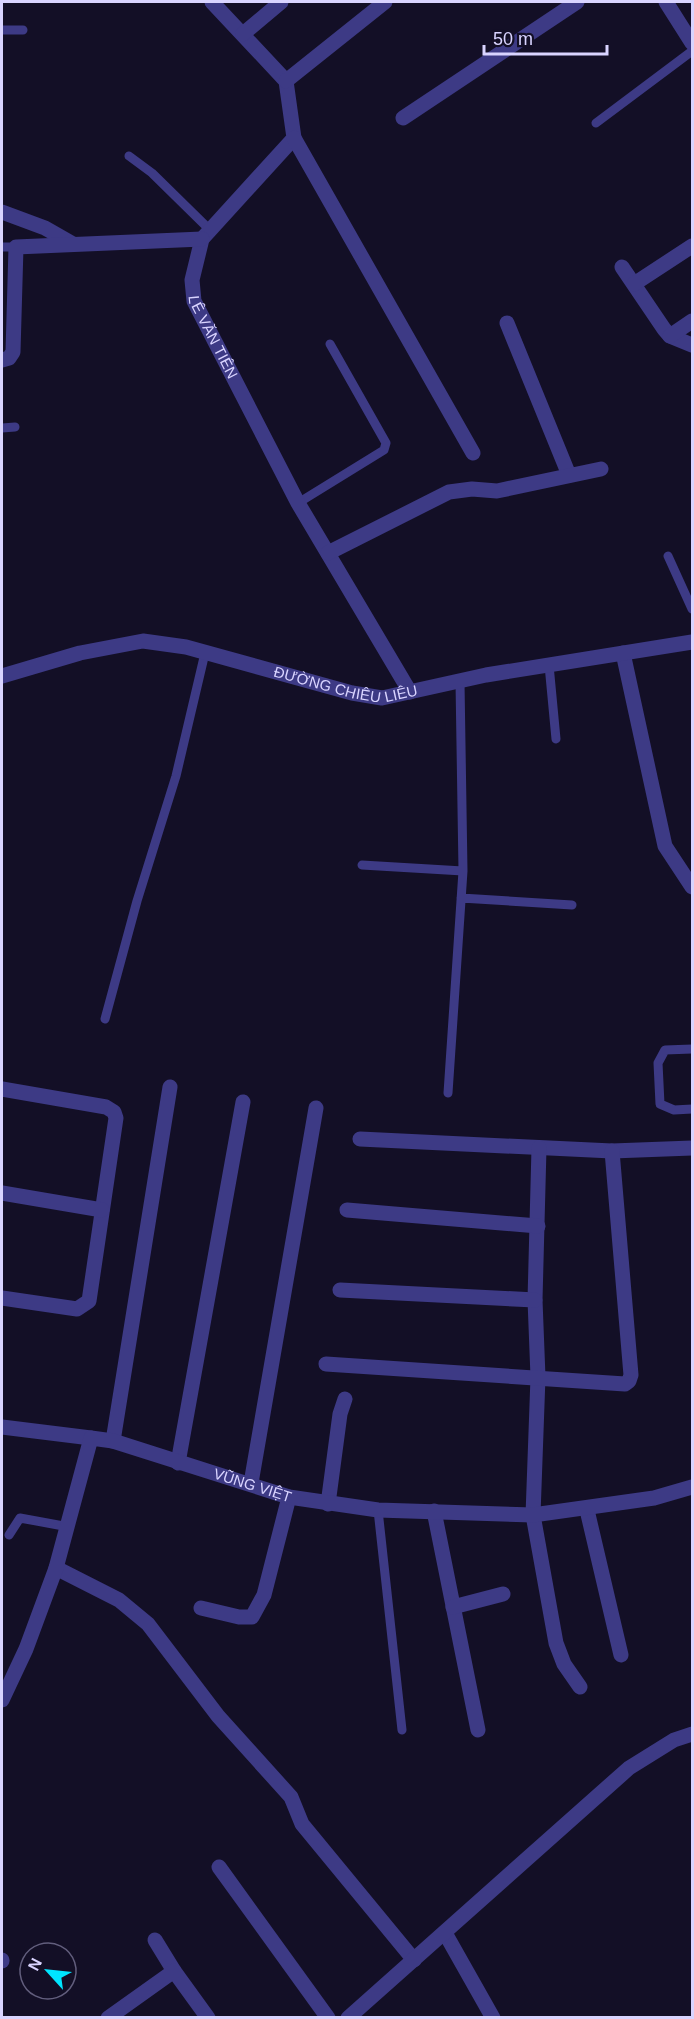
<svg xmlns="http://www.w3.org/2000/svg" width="694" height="2019" font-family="Arial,sans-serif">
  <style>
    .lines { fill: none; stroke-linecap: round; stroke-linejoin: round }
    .service { stroke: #3d3a85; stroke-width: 9 }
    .minor { stroke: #3d3a85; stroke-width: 15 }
    .tertiary { stroke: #3d3a85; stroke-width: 15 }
    .labels { text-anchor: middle; stroke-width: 4.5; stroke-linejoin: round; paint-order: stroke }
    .street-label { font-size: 15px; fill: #d9d4ff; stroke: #130f26 }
  </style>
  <rect width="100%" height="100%" fill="#130f26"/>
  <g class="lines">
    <!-- service -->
    <path class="service" d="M2 30H23
      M596 123 692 51
      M129 156 152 173 210 230
      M2 247H16
      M2 428 15 427
      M298 503 384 450 386 443 330 344
      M668 556 692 609
      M549 665 556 739
      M362 865 463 871
      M461 898 572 905
      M105 1019 137 901 176 776 205 653
      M692 1049 665 1050 658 1063 660 1104 674 1110 692 1109
      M448 1093 463 871 460 682
      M378 1510 402 1730
      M9 1535 20 1518 69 1527"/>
    <!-- minor -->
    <g class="minor">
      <path id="s1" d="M212 2 286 81 294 138 202 239 192 280 194 301 298 503 410 692"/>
      <path d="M666 2 692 43"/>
      <path d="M243 34 281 2"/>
      <path d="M286 81 385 2"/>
      <path d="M403 118 577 2"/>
      <path d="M294 138 473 453"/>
      <path d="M2 212 45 228 73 244"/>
      <path d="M622 267 664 329 670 336 692 345"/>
      <path d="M634 284 692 246"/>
      <path d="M507 323 569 475"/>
      <path d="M670 336 692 321"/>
      <path d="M2 360 9 358 13 352 16 247 202 239"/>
      <path d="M328 553 449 492 472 489 497 491 601 469"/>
      <path d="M623 653 665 846 692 887"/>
      <path d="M2 1089 106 1107 114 1112 116 1118 89 1301 77 1309 2 1298"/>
      <path d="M360 1139 612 1151 692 1148"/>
      <path d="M539 1148 535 1300 538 1377 533 1515 556 1643 564 1664 580 1687"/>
      <path d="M2 1193 102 1210"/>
      <path d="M347 1210 538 1226"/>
      <path d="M340 1290 535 1300"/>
      <path d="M326 1364 625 1384 629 1381 631 1375 612 1151"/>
      <path d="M2 1427 91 1438"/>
      <path d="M113 1441 170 1087"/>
      <path d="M178 1463 243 1102"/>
      <path d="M251 1483 316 1108"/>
      <path d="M328 1504 340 1414 345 1399"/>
      <path d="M587 1510 621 1655"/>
      <path d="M434 1511 478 1730"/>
      <path d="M56 1568 119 1600 148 1624 218 1716 291 1797 302 1824 414 1960"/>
      <path d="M453 1607 503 1594"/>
      <path d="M201 1608 239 1617H252L264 1595 289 1497"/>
      <path id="s2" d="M2 1700 26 1649 56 1568 91 1438 113 1441 289 1497 378 1510 533 1515 654 1498 692 1487"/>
      <path d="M219 1867 328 2018"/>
      <path d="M445 1933 493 2018"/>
      <path d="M155 1940 174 1971"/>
      <path d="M2 1960V1961"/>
      <path d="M108 2018 174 1971 208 2018"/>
      <path d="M348 2018 629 1768 674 1740 692 1734"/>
    </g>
    <!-- tertiary -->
    <path class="tertiary" id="s3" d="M2 676 80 653 143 641 186 647 352 693 382 698 486 675 692 642"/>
  </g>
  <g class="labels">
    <!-- street labels -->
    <g class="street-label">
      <text dy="5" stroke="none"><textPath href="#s1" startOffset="406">LÊ VĂN TIÊN</textPath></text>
      <text dy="5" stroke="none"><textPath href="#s3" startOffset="354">ĐƯỜNG CHIÊU LIÊU</textPath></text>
      <text dy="5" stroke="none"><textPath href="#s2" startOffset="446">VŨNG VIỆT</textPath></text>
    </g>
  </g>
  <!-- border -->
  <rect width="694" height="2019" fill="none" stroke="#d9d4ff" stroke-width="6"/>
  <!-- north arrow -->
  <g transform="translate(48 1971) rotate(297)"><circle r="28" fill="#130f26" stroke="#625e7d" stroke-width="1.5"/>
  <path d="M0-4.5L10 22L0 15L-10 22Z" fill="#00e5ff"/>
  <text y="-9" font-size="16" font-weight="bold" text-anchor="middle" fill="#d9d4ff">N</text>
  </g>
  <!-- scale -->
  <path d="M484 45v9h123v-9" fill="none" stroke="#d9d4ff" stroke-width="3"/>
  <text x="493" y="45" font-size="18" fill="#d9d4ff" stroke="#130f26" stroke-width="4.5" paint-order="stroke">50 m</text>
</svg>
